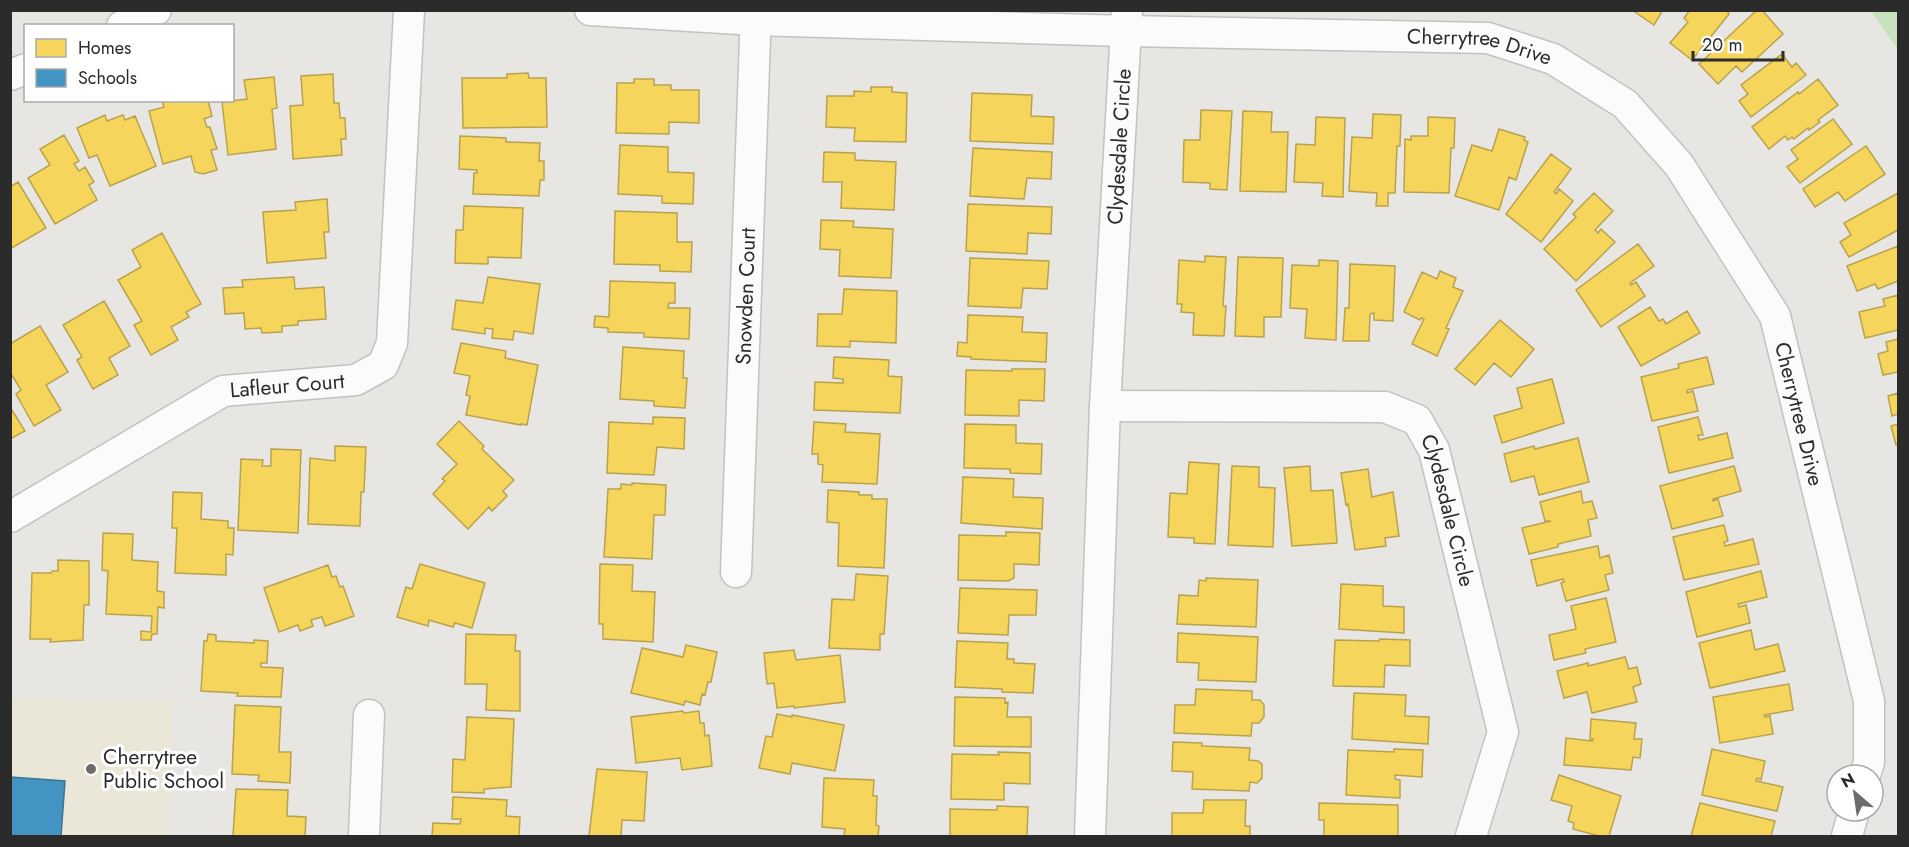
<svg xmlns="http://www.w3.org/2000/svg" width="1909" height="847" font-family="Jost,sans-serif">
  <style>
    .education { fill: #eae6d8 }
    .green { fill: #c8e2bd }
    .homes { fill: #f6d55c; stroke: #b9a24d; stroke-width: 1.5 }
    .schools { fill: #4393c3; stroke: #3c7495; stroke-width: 1.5 }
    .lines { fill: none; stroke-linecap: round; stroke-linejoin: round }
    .street-casing { stroke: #c2c2c2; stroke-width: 33 }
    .street { stroke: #fcfbfb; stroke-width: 30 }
    .poi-dot { fill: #6d6c6b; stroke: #fff; stroke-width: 2 }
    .labels { text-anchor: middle; stroke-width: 6; stroke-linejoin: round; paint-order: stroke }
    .street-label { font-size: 21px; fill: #2b2b2b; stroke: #fff }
    .poi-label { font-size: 21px; fill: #2b2b2b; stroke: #fff; text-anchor: start }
  </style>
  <rect width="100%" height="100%" fill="#e8e6e2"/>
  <!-- education -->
  <path class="education" d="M11 698 175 701 168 836H11Z"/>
  <!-- green -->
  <path class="green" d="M1871 11H1898V50Z"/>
  <!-- homes -->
  <path class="homes" d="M1632 10H1663L1654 25Z
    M1690 10H1730L1728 13 1729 14 1692 60 1670 43 1688 22 1684 18Z
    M1757 10H1762L1783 34 1742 72 1736 66 1718 84 1699 64Z
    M1782 54 1792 67 1796 63 1806 75 1751 117 1739 101 1748 94 1741 85Z
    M528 73 529 78H546L547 127 463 128 462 78H507V74Z
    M333 74 334 103H339L340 118H345L346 139H341L342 155 293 159 290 106 303 105 301 76Z
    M274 77 277 108 272 109 276 149 228 155 222 102 247 99 244 80Z
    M634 79H654V85H671V90H699V123L669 122V134L616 133 617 83H634Z
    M1818 79 1838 105 1818 120 1820 122 1809 130 1808 128 1794 139 1792 137 1788 140 1785 136 1769 149 1752 127 1798 92 1799 94Z
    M871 87H892V92L907 93 906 142 854 141 855 128 826 127 827 96H854V91L871 92Z
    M972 93 1032 95 1031 116 1054 117 1053 144 970 141Z
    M208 100 212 116 204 119 207 127H210L217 149 211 150 217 170 203 174 195 172 191 156 163 164 149 111 164 107 162 101 165 100Z
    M1201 110 1232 111 1227 190 1210 189V183L1183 182 1184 140H1200Z
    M1243 111 1272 112 1271 132H1288L1286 192 1240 191Z
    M1373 114 1401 115 1400 146H1397L1395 193H1388V206H1376L1377 193 1349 191 1352 137 1372 138Z
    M105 115 107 121 123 115 125 120 135 116 156 166 110 186 97 155 89 158 77 128Z
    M1316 117 1345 118 1343 197 1322 196 1323 183 1294 182 1296 144 1315 145Z
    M1428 117 1455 118 1454 148H1451L1449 193 1404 192 1405 139 1411 140V136H1428Z
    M1833 119 1852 144 1800 183 1787 167 1798 159 1791 150Z
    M1499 129 1525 137 1524 140 1528 142 1516 180 1509 177 1499 210 1455 196 1472 145 1492 151Z
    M64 135 79 161 74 164 79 171 85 167 94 182 89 185 97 200 55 224 28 178 50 165 40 149Z
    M460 136 506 138V142L540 143 539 161H544V180H540L539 196 473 194 474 173H477V170L459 169Z
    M620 145 668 147V172L694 173 693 204 662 203V196L618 194Z
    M1866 146 1885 174 1845 201 1838 192 1815 207 1803 189Z
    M973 148 1052 152 1051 179 1027 178 1024 199 970 196Z
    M824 152 855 153V160L896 162 894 210 841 208 842 182H823Z
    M1551 154 1571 169 1554 192 1556 194 1559 189 1573 201 1541 242 1506 214Z
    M18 182 46 228 10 249V187Z
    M1594 193 1613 211 1595 230 1598 233 1601 229 1615 242 1576 281 1544 249 1576 217 1573 214Z
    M1898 193V230L1849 257 1840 242 1851 235 1844 223Z
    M327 199 329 232H324L326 258 267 263 263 212 296 210 295 202Z
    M968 204 1052 207 1051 234 1028 233 1027 254 966 251Z
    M464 206 523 208 521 258 488 257V264L455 263 456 230H463Z
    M615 211 677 213V242H692L691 272 660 271V265L614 264Z
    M821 220 854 221 853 227 893 229 891 278 839 276 840 250 820 249Z
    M162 233 201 304 186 312 189 317 171 327 178 340 151 355 134 325 142 321 118 280 141 267 132 250Z
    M1638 244 1654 266 1630 283 1631 285 1636 282 1645 296 1601 327 1576 290Z
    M1898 246V281L1878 289 1875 284 1857 291 1847 266Z
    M1205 256 1226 257 1223 306H1226L1224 336 1193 335 1194 313 1181 312 1182 304H1177L1179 260 1205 262Z
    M1238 257 1283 258 1281 317H1264V337L1235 336Z
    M970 258 1049 261 1047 289 1023 288 1021 308 968 306Z
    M1319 260 1338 261 1336 340 1305 338 1307 309 1290 308 1292 265 1319 266Z
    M1350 264 1395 266 1393 321 1374 320V313L1370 314 1369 341H1343L1345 308H1349Z
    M1440 271 1456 278 1453 287 1463 291 1446 328 1449 329 1437 356 1412 344 1424 319 1421 318 1420 320 1404 312 1422 272 1437 279Z
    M294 277 295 289 324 287 326 319 298 321V325L282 326V332L262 333 261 328 245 329 244 313 225 314 223 288 243 287 242 280Z
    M488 277 540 284 533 334 514 331 513 340 492 338 493 329 485 328V334L452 329 456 300 483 303Z
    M610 281 675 283V303H669L668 308H690L689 339 644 337V333L608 332V328L594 327 595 316 609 317Z
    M844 289 897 291 896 343 850 341V347L817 346 818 314H842Z
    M1898 295V330L1865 338 1859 312 1885 306 1883 299Z
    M104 301 130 346 109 358 118 375 93 389 77 360 82 357 63 325Z
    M1650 307 1659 321 1663 319 1666 324 1687 311 1700 333 1641 366 1618 327Z
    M968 315 1023 317 1022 332 1047 333 1046 362 971 359V357L957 356 958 342 967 343Z
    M1500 320 1534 349 1511 377 1494 363 1475 385 1455 369Z
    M40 326 68 372 46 385 61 410 34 426 16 394 21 390 10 372V344Z
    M1898 339V372L1883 375 1878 354 1888 351 1886 342Z
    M461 343 506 351 505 358 538 365 527 425 521 424V425L466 415 470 396 466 395 470 376 454 373Z
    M623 347 684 351 683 378H687L685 408 654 406V401L620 399Z
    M834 357 889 360 888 376 902 377 900 413 814 410 815 382 843 383V379L833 378Z
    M1707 357 1714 384 1687 390V393L1693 391 1698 411 1652 421 1641 377 1679 368 1678 364Z
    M1012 369H1045L1044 401 1019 400V416L965 415 966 370 1012 371Z
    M1552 379 1564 423 1502 443 1494 416 1522 408 1517 388Z
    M1898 393V414L1892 416 1888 396Z
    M10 407 25 431 10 439Z
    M653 417 685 418 684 449 657 447 654 475 607 473 609 422 653 424Z
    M1698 417 1703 435H1698L1699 440 1727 433 1733 458 1669 473 1658 427Z
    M459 421 484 446 482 449 514 480 503 491 507 496 492 511 489 507 468 529 433 494 445 481 442 479 457 464 437 444Z
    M814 422 846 424 845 432 880 434 877 484 822 482 823 465 818 464V454H812Z
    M965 424 1016 425V443L1042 444 1041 474 1010 473V469L964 468Z
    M1898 424V444L1896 445 1891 426Z
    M1578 438 1589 482 1539 495 1534 476 1511 482 1504 454 1534 446 1535 449Z
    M335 446 366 447 364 492H361L360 526 308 524 310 458 335 461Z
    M271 449 301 450 298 533 238 530 241 459 263 460 262 466H271Z
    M1189 462 1219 464 1215 544 1194 543V538L1168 537 1170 493 1187 494Z
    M1232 466 1259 467V487L1275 488 1273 547 1228 545Z
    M1310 466 1311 491 1333 490 1337 543 1292 546 1284 468Z
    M1734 466 1741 491 1713 499V501L1718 499 1723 516 1672 529 1660 486Z
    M1368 469 1372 497 1393 492 1399 536 1385 538 1386 546 1355 550 1348 504 1346 505 1341 473Z
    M963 477 1014 479 1013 497 1043 498 1042 529 961 523Z
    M632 483 666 485 665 515H654L652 559 604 557 608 489H621V484L632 485Z
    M828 490 859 492V495H872V499H887L884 568 838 566 839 523 827 522Z
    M1581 491 1583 503 1592 501 1597 518 1588 520 1591 536 1558 544V547L1529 554 1522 528 1551 521H1545L1540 502Z
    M173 492 202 493 201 519 228 521V528H234L233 555 226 554V575L175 573 177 528H172Z
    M1724 525 1728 541 1724 542 1725 546 1753 539 1759 564 1684 580 1673 537Z
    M1006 532 1040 533 1039 565 1014 564V578L1008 581 958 580 959 535 1006 536Z
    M103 533 133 534 132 560 158 562 157 591 164 592V608L158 607 157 634H152L151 640H141V631L151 632 152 616 106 614 108 571 102 570Z
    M1598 546 1600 558 1609 555 1613 573 1605 575 1609 590 1566 601 1561 583 1564 582 1563 579 1537 586 1531 560Z
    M58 560 89 561V605H84L83 640 50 642 51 639H30L32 573H51L52 571H58Z
    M420 564 485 583 472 628 455 623 453 627 429 620 428 626 397 617 406 587 412 589Z
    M600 564 633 565 632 591 655 592 653 642 603 639V624H599Z
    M328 565 332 577 336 576 340 587 343 586 354 616 325 626 322 617 311 620 313 626 300 631 298 625 279 632 264 588Z
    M1761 571 1767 597 1738 604 1739 607 1746 605 1750 623 1697 637 1686 592Z
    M856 574 888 576 884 634H880V650L829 648 832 599 854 600Z
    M1206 578 1258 580 1256 627 1177 624 1179 595 1198 596 1199 580 1206 581Z
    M1341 584 1383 586V606L1404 607V633L1339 629Z
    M960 588 1037 590 1036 615H1009L1008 635 958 633Z
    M1606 598 1616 642 1585 649 1586 653 1554 660 1549 635 1576 629 1571 606Z
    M1751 630 1755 650 1778 644 1785 671 1710 688 1699 643Z
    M1178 633 1258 637 1256 682 1198 680 1199 663 1177 662Z
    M208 634 216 635V641L254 643V640L268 641 267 663H261V667L283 668 281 697 237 696 238 693 201 691 204 641H207Z
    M466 634 516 635 515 651H520V711L486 710 487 684H465Z
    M1380 639 1410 640V666L1385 665 1384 687 1333 686 1335 640 1379 641Z
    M957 641 1008 643 1007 659H1014V663L1035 664 1033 693 1002 692V689L955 687Z
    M686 645 717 652 711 682H708L705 695 702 694 700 705 685 701 684 705 631 693 642 648 683 657Z
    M794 650 796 660 840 655 845 702 794 708V706L777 708 774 683 767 684 764 653Z
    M1625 657 1629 669 1637 667 1641 684 1633 687 1637 702 1592 713 1587 692 1564 698 1557 671 1588 663V666Z
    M1789 684 1793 710 1764 715 1765 717 1770 716 1773 734 1720 743 1713 697Z
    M1196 689 1252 691V700H1260L1264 705V717L1259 723H1252L1251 736 1174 733 1175 705H1195Z
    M1354 693 1406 695 1405 716 1429 717 1428 744 1352 739Z
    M955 697 1005 698V703L1008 702 1007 717H1031V747L954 746Z
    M235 705 281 707 279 752H291L290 783 258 781 259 775 232 774Z
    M683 711 684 713 699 711 700 723H704L705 736 709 735 712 766 682 770 680 758 636 763 631 717Z
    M777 714 792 717V715L844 725 835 771 792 763 790 774 759 768 766 736 772 737Z
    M467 717 514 719 511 787 484 789V793L452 792 453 759 465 760Z
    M1591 719 1636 723 1634 739H1642L1640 758 1633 757 1631 770 1564 765 1566 738 1592 741 1593 739H1590Z
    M1173 742 1202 743V746L1250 748 1249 760 1258 761 1262 764V778L1257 783 1250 782 1249 791 1192 789 1193 772 1172 771Z
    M1394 749 1423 750 1422 777 1395 775V779L1400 780V798L1346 795 1348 750 1394 752Z
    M1712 749 1765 761 1761 780 1757 778 1756 781 1783 787 1777 811 1702 795Z
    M998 752 1030 753V784L1004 783V800L951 799 952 754 999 755Z
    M597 769 647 772 644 821 622 820 621 836H589Z
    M1559 775 1621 796 1609 836H1599L1573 829 1574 823 1568 821 1572 806 1551 800Z
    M824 778 874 780 873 796H877L876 825 879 826 878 836H844L845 829 822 827Z
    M236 789 288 790 287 816 306 817 305 836H233Z
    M453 797 507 800 506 816 520 817 519 836H432L433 823 460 824 461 819H452Z
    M1204 800H1246L1245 826H1250V836H1172V813H1203Z
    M1319 803 1398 805V836H1324V820H1319Z
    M1700 803 1775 821 1771 836H1691Z
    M997 806 1028 807 1027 836H937H950V809L997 810Z"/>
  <!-- schools -->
  <path class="schools" d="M10 777 65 781 61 836H10Z"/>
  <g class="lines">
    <defs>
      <g id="street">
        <path id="s1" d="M590 10 756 20 1125 31 1488 38 1553 59 1625 104 1679 165 1775 316 1869 701V762L1865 775"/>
        <path d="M122 26 156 10"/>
        <path d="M10 75 26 69"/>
        <path id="s2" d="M1105 406 1385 407 1417 420 1434 450 1503 732 1471 836"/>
        <path id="s3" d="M10 517 223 391 356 380 383 365 392 343 409 10"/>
        <path id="s4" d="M736 572 756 10"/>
        <path d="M364 836 369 715"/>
        <path id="s5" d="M1090 836 1105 406 1127 10"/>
        <path d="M1847 836 1854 811"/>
      </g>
    </defs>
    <!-- street casing -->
    <use href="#street" class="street-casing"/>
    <!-- street -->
    <use href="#street" class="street"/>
  </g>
  <!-- markers -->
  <circle class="poi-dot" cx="91" cy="769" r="6"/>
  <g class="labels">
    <!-- street labels -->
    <g class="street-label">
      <text dy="7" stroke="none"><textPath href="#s1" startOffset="891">Cherrytree Drive</textPath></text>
      <text dy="7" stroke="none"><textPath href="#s5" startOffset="690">Clydesdale Circle</textPath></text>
      <text dy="7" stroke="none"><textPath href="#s4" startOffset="276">Snowden Court</textPath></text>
      <text dy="7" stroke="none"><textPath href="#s3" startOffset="312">Lafleur Court</textPath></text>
      <text dy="7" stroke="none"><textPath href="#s1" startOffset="1413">Cherrytree Drive</textPath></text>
      <text dy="7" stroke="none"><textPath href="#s2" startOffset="411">Clydesdale Circle</textPath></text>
    </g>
    <!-- poi labels -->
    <g class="poi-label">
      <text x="103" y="764">Cherrytree<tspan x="103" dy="24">Public School</tspan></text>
    </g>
  </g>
  <!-- border -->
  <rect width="1909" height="847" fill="none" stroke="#2b2b2b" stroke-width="24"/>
  <!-- legend -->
  <rect x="24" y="24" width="210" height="78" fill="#ffffff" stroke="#aaaaaa" stroke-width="1.5"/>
  <rect x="36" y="39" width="30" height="18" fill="#f6d55c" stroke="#aaaaaa" stroke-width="1.5"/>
  <text x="78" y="54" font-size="18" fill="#2b2b2b">Homes</text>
  <rect x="36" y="69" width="30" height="18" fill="#4393c3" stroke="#aaaaaa" stroke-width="1.5"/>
  <text x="78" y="84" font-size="18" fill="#2b2b2b">Schools</text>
  <!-- north arrow -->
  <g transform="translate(1855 793) rotate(331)"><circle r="28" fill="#ffffff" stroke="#aaaaaa" stroke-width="1.5"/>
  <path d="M0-4.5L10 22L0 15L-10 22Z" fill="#6d6c6b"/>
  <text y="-9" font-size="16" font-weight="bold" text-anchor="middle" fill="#2b2b2b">N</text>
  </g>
  <!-- scale -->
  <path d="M1693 51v9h90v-9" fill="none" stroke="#2b2b2b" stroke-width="3"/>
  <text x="1702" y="51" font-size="18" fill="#2b2b2b" stroke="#ffffff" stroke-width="4.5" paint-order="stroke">20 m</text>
</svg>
